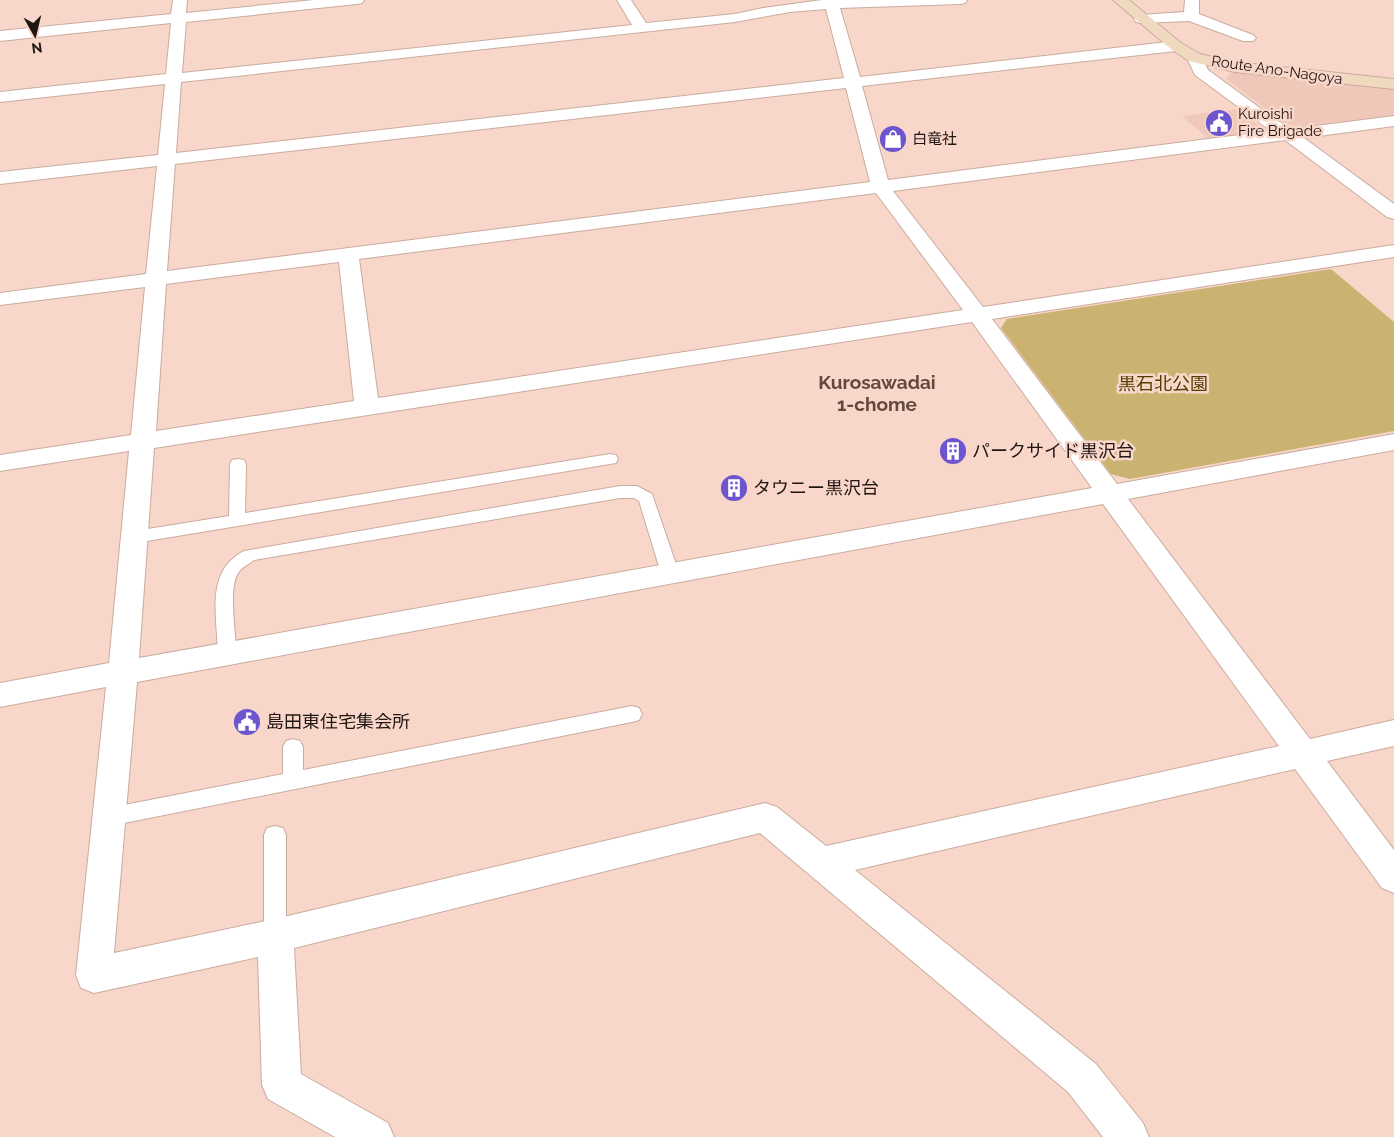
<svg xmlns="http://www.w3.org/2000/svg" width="1394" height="1137" font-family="Raleway,'Noto Sans JP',sans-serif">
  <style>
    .built { fill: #f0c8b9 }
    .green { fill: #cab271 }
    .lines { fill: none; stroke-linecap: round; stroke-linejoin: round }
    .service-casing { stroke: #caab9e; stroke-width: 2 }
    .minor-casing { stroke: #caab9e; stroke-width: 2 }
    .secondary-casing { stroke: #caab9e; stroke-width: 2 }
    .service { fill: #fff; fill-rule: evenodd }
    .minor { fill: #fff; fill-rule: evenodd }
    .secondary { fill: #efdac0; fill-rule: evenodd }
    .labels { text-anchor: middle; stroke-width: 5; stroke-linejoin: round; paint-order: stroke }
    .far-street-label { font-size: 15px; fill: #211511; stroke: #f8d7ca }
    .far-poi-label { font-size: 15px; fill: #211511; stroke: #f8d7ca; text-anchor: start }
    .park-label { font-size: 18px; fill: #503e00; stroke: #f8d7ca }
    .poi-label { font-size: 18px; fill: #211511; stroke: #f8d7ca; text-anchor: start }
    .neighbourhood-label { font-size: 19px; font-weight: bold; fill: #63483d; stroke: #f8d7ca }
  </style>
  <rect width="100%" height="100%" fill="#f8d7ca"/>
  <!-- built -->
  <path class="built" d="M1232 71 1394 89V115L1301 127 1286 124 1226 79Z
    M1238 109 1261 127 1258 133 1209 139 1182 116Z"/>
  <!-- green -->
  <path class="green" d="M1331 269 1394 322V431L1130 479 1111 474 1001 328 1007 319Z"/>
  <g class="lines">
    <defs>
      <path id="service" d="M610 454 616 455 618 459 616 463 135 543 129 541 126 537 129 533 135 531 229 516 230 464 232 460 238 459 244 460 246 464 245 513Z
        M620 486H637L652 494 679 573 676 577 670 579 664 577 661 573 639 501 634 498H620L254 560C249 564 242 567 238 573 228 589 236 633 236 653L234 658 227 660 220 658 218 653C217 616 205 571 244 551Z
        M632 706 639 708 642 714 639 720 632 722 109 826 102 823 98 817 102 811 109 808 283 774V747L286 741 293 739 300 741 303 747V770Z
        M275 826 283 828 286 835V936L283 944 275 947 267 944 264 936V835L267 828Z"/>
      <path id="minor" d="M173 0H187L186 13 314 0H364L362 3 357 4 186 22 182 73 632 25 617 0H631L646 23 735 14 763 8 822 0H967L965 3 960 4 840 8 860 77 1176 41 1181 43 1184 46 1181 49 1176 51 862 86 888 180 1271 131 1195 75 1187 58 1189 55H1201L1208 70 1278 121 1292 129 1394 116V126L1304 138 1394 204V219L1387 217 1285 140 893 191 983 307 1394 245V257L992 319 1117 484 1394 434V450L1128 499 1310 739 1394 720V746L1327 761 1394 850V893L1382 888 1295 769 855 870 1096 1064 1143 1123 1149 1137H1103L1068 1092 760 833 294 948 301 1074 388 1123 394 1137H335L268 1099 262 1085 258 957 94 993 81 988 76 975 106 687 0 707V683L109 663 129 451 0 471V455L131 435 145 287 0 305V293L146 274 157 166 0 184V172L158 155 165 84 0 102V92L166 74 171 23 0 41V31L171 14ZM826 9 844 78 176 153 181 82 735 22 790 12ZM846 88 870 182 167 271 175 164ZM876 193 963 310 378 398 359 259ZM339 262 354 401 156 431 166 284ZM972 322 1092 488 139 658 154 448ZM1103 504 1279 746 826 846 777 807 765 803 275 919 114 953 137 682Z
        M1185 0H1199V14L1253 35 1256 38 1253 41H1243L1189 21 1141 23 1136 22 1134 19 1136 16 1141 15 1184 12Z"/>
      <path id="secondary" d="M1113 0H1129L1181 43 1200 54 1235 62 1394 79V89L1235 72 1189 61 1171 49Z"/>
    </defs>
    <!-- service casing -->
    <use href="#service" class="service-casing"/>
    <!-- minor casing -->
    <use href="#minor" class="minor-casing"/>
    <!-- secondary casing -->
    <use href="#secondary" class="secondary-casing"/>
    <!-- service -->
    <use href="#service" class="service"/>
    <!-- minor -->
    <use href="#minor" class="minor"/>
    <!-- secondary -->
    <use href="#secondary" class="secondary"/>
  </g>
  <!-- icons -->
  <defs>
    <symbol id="civic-disc" viewBox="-11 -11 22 22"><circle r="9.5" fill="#6d55cf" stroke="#f8d7ca"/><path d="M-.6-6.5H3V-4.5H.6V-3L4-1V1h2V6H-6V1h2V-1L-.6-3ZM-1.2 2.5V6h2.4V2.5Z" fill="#fff"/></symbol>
    <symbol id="shop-disc" viewBox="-11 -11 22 22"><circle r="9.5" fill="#6d55cf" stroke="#f8d7ca"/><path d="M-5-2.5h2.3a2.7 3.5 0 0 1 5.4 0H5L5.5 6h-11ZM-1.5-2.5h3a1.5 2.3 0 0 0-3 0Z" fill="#fff"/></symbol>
    <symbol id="building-disc" viewBox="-11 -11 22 22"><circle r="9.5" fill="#6d55cf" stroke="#f8d7ca"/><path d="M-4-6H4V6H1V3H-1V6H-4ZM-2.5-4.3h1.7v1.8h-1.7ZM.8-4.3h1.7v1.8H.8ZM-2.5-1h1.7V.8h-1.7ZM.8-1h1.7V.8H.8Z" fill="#fff"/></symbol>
  </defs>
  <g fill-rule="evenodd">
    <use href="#civic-disc" x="1203" y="107" width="32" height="32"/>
    <use href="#shop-disc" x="877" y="123" width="32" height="32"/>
    <use href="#building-disc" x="937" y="435" width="32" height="32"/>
    <use href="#building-disc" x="718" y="472" width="32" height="32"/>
    <use href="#civic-disc" x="231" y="706" width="32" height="32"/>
  </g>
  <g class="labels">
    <!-- far-street labels -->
    <g class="far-street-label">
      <text transform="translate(1277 70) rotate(8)" y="5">Route Ano-Nagoya</text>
    </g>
    <!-- far-poi labels -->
    <g class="far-poi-label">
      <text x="1238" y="119">Kuroishi<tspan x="1238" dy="17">Fire Brigade</tspan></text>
      <text x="912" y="144">白竜社</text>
    </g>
    <!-- park labels -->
    <g class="park-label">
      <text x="1163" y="390">黒石北公園</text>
    </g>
    <!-- poi labels -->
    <g class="poi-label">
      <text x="972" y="457">パークサイド黒沢台</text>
      <text x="753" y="494">タウニー黒沢台</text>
      <text x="266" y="728">島田東住宅集会所</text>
    </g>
    <!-- neighbourhood labels -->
    <g class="neighbourhood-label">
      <text x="877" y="389">Kurosawadai<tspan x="877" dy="22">1-chome</tspan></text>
    </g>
  </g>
  <!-- north arrow -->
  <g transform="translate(35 35) rotate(172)" stroke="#f8d7ca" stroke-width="4" paint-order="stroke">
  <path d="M0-4L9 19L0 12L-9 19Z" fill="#211511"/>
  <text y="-8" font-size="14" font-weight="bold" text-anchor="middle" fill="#211511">N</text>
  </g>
</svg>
